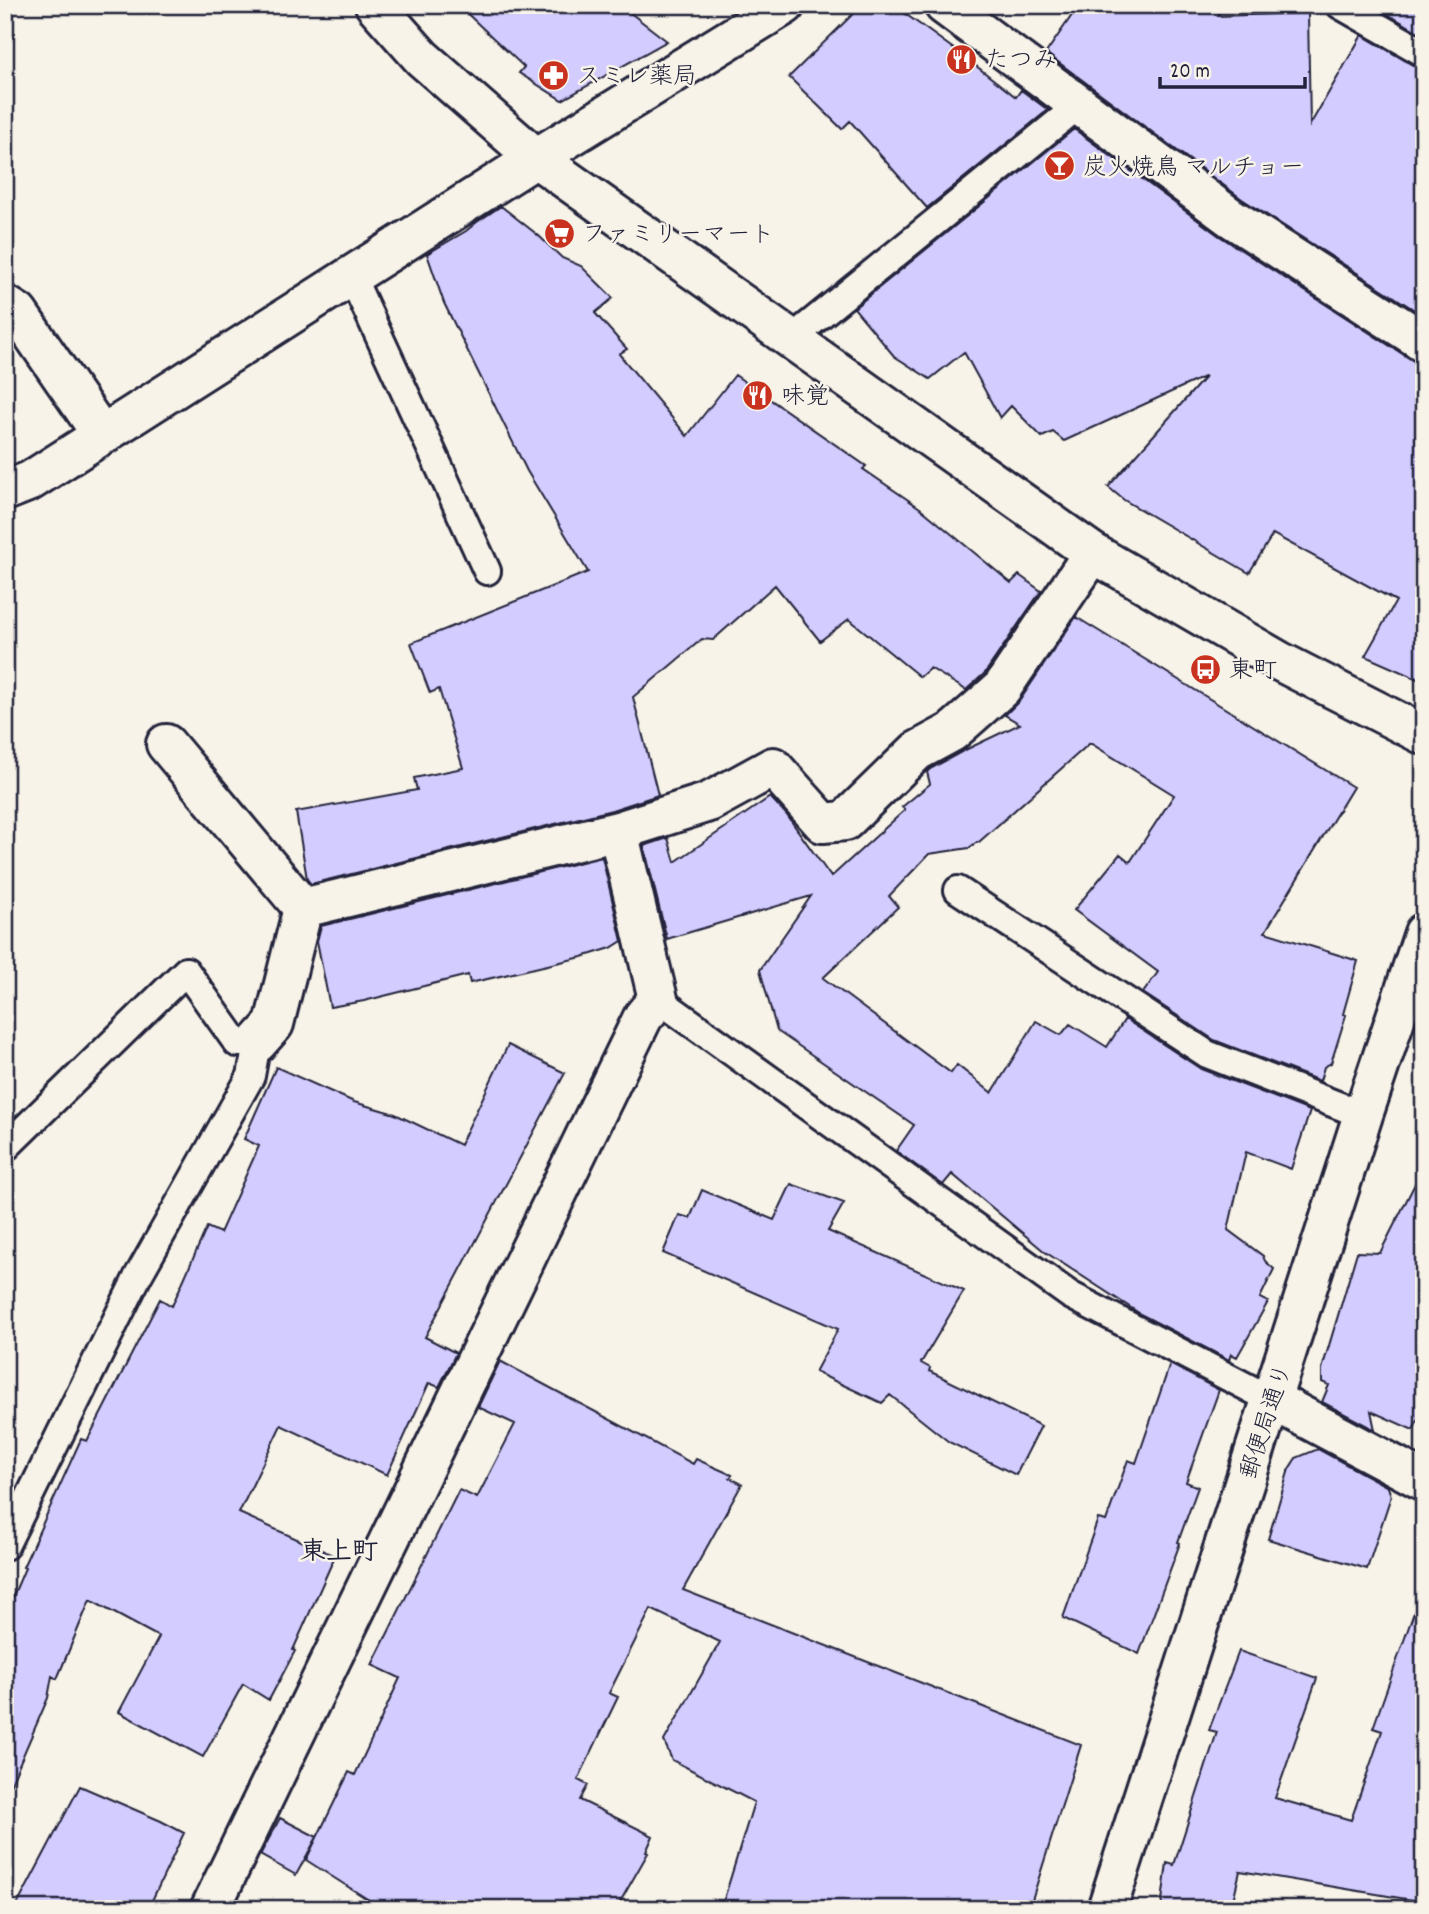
<svg xmlns="http://www.w3.org/2000/svg" width="1429" height="1914" font-family="Dekko,'Klee One',sans-serif">
  <style>
    .building { fill: #d3ccff; stroke: #22223b; stroke-width: 2 }
    .lines { fill: none; stroke-linecap: round; stroke-linejoin: round }
    .service-casing { stroke: #22223b; stroke-width: 32 }
    .minor-casing { stroke: #22223b; stroke-width: 44 }
    .tertiary-casing { stroke: #22223b; stroke-width: 44 }
    .service { stroke: #f7f3e8; stroke-width: 26 }
    .minor { stroke: #f7f3e8; stroke-width: 38 }
    .tertiary { stroke: #f7f3e8; stroke-width: 38 }
    .labels { text-anchor: middle; stroke-width: 5; stroke-linejoin: round; paint-order: stroke }
    .poi-label { font-size: 24px; fill: #22223b; stroke: #f7f3e8; text-anchor: start }
    .street-label { font-size: 24px; fill: #22223b; stroke: #f7f3e8 }
    .neighbourhood-label { font-size: 26px; font-weight: bold; fill: #22223b; stroke: #f7f3e8 }
  </style>
  <rect width="100%" height="100%" fill="#f7f3e8"/>
  <filter id="ink" filterUnits="userSpaceOnUse"><feTurbulence type="fractalNoise" baseFrequency=".0143" numOctaves="2"/><feDisplacementMap in="SourceGraphic" scale="14" xChannelSelector="R" yChannelSelector="G"/><feConvolveMatrix kernelMatrix="1 2 1 2 8 2 1 2 1" color-interpolation-filters="sRGB"/></filter>
  <g filter="url(#ink)">
    <!-- building -->
    <path class="building" d="M458 5H620L667 41 562 100 519 73 524 67Z
      M862 5H893L962 55 1016 97 1021 90 1048 110 927 208 850 121 842 129 789 77Z
      M1079 5H1223L1218 16 1308 13 1310 125 1362 35 1416 67 1424 69V316L1242 199 1046 53Z
      M1379 5H1424V35L1377 8Z
      M1074 129 1218 235 1412 360 1424 364V682L1365 656 1396 601 1273 534 1249 573 1124 500 1108 487 1206 376 1064 441 1053 432 1042 437 1011 406 1000 418 964 352 930 379 894 356 854 308Z
      M501 206 539 236 562 258 581 266 613 298 595 313 627 349 619 354 687 436 735 375 866 466 863 469 920 508 1011 583 1019 575 1041 591 985 673 966 690 930 668 920 677 849 619 820 641 775 585 713 640 702 639 633 697 658 795 612 810 311 884 307 879 296 812 417 790 414 778 463 768 439 689 430 693 411 643 588 572 527 471 444 303 427 254 466 231 477 222Z
      M1076 617 1353 787 1265 932 1358 961 1343 1014 1346 1015 1331 1063 1324 1067 1320 1081 1214 1040 1143 993 1158 972 1074 910 1120 854 1130 862 1174 795 1090 743 979 842H977L969 848 929 854 889 896 898 907 823 978 951 1073 957 1065 992 1093 1036 1021 1061 1035 1070 1024 1107 1047 1125 1019 1201 1069 1310 1111 1291 1169 1246 1152 1228 1230 1263 1256 1265 1261 1274 1269 1260 1298 1268 1302 1237 1357 1231 1354 1229 1360 1142 1315 1045 1252 952 1174 943 1185 896 1151 914 1125 777 1031 760 970 811 896 667 939 644 846 668 838 675 862 770 797 786 814 831 877 905 810 902 807 930 784 927 772 930 769 963 751 1020 724 1005 715 1020 700Z
      M602 857 622 941 611 948 582 957 470 983 468 975 364 1001 330 1007 317 941 321 926Z
      M508 1045 565 1073 425 1337 456 1353 439 1387 429 1383 387 1475 281 1425 239 1513 335 1556 293 1650 295 1651 269 1700 243 1684 203 1757 119 1712 159 1637 90 1600 57 1679 52 1676 48 1698 5 1797V1615L25 1568 23 1567 81 1439 87 1441 160 1299 172 1306 207 1227 220 1233 259 1146 244 1139 276 1067 354 1102 395 1114 460 1145Z
      M1424 1166V1409L1413 1430 1371 1411 1375 1430 1322 1402 1329 1385 1322 1382V1369L1357 1252 1380 1253Z
      M791 1184 844 1203 828 1231 964 1291 921 1363 930 1368 929 1371 1041 1426 1016 1475 949 1442 890 1395 882 1403 815 1372 838 1329 663 1253 679 1215 690 1218 702 1190 774 1220Z
      M500 1361 693 1464 696 1459 732 1475 730 1478 742 1484 683 1590 1081 1745 1029 1909H721L754 1802 672 1760 664 1741 720 1642 651 1609 609 1693 618 1697 578 1780 588 1785 580 1800 653 1836 646 1852 648 1853 616 1909H383L306 1860 349 1772 355 1775 400 1678 372 1665 459 1490 477 1498 515 1424 478 1407Z
      M1170 1364 1219 1390 1186 1482 1198 1487 1178 1542 1180 1543 1139 1654 1063 1618 1098 1519 1106 1521 1128 1460 1136 1463Z
      M1318 1449 1388 1487 1391 1496 1367 1569 1268 1539 1289 1469 1296 1458Z
      M1418 1601 1424 1602V1902L1240 1871 1231 1909H1161L1167 1863 1174 1865 1217 1732 1209 1730 1239 1651 1317 1678 1275 1798 1351 1820 1382 1731 1373 1728Z
      M80 1786 161 1821 184 1833 148 1909H15Z
      M280 1818 317 1837 296 1875 260 1855Z"/>
    <g class="lines">
      <defs>
        <path id="service" d="M1340 5 1424 53
          M351 275 487 571
          M790 340 1079 105
          M958 890 1207 1054 1363 1115
          M658 999 1070 1295 1272 1400
          M5 1148 186 971 237 1043H257L251 1076 138 1276 5 1546"/>
        <path id="minor" d="M944 5 1230 217 1424 342
          M5 305 18 313 102 435
          M5 491 30 481 536 158 785 5
          M166 744 303 908 274 1024 257 1043
          M303 908 618 831 709 802 773 767 823 823 845 821 917 751 952 732 1002 688 1093 553
          M1272 1400 1424 1481
          M210 1909 643 1017 658 999 618 831"/>
        <path id="tertiary" d="M375 5 422 58 536 158 1093 553 1279 661 1424 735
          M1107 1909 1363 1115 1424 933"/>
      </defs>
      <!-- service casing -->
      <use href="#service" class="service-casing"/>
      <!-- minor casing -->
      <use href="#minor" class="minor-casing"/>
      <!-- tertiary casing -->
      <use href="#tertiary" class="tertiary-casing"/>
      <!-- service -->
      <use href="#service" class="service"/>
      <!-- minor -->
      <use href="#minor" class="minor"/>
      <!-- tertiary -->
      <use href="#tertiary" class="tertiary"/>
    </g>
  </g>
  <!-- icons -->
  <defs>
    <symbol id="restaurant-disc" viewBox="-11 -11 22 22"><circle r="9.5" fill="#c8321e" stroke="#f7f3e8"/><path d="M-5-6h1v4h1v-4h1v4h1v-4h1v5L-1.5 .5V6h-2V.5L-5-1ZM5-6V6H3V1.5H1.5Q1.5-4 5-6Z" fill="#fff"/></symbol>
    <symbol id="pharmacy-disc" viewBox="-11 -11 22 22"><circle r="9.5" fill="#c8321e" stroke="#f7f3e8"/><path d="M-2-6h4v4h4v4h-4v4h-4v-4h-4v-4h4Z" fill="#fff"/></symbol>
    <symbol id="bar-disc" viewBox="-11 -11 22 22"><circle r="9.5" fill="#c8321e" stroke="#f7f3e8"/><path d="M-6-5H6L.8 .8V4.5H3.5V6h-7V4.5H-.8V.8Z" fill="#fff"/></symbol>
    <symbol id="supermarket-disc" viewBox="-11 -11 22 22"><circle r="9.5" fill="#c8321e" stroke="#f7f3e8"/><path d="M-6-5.5h2.5l.6 2H6L4.5 2H-2.5L-4.4-4H-6ZM-1.5 3.2a1.3 1.3 0 1 0 .1 0ZM3 3.2a1.3 1.3 0 1 0 .1 0Z" fill="#fff"/></symbol>
    <symbol id="bus-disc" viewBox="-11 -11 22 22"><circle r="9.5" fill="#c8321e" stroke="#f7f3e8"/><path d="M-5-6H5V4H4V6H2V4H-2V6H-4V4H-5ZM-3.5-4V0h7V-4ZM-3.5 1.2v1.5H-2V1.2ZM2 1.2v1.5H3.5V1.2Z" fill="#fff"/></symbol>
  </defs>
  <g fill-rule="evenodd">
    <use href="#restaurant-disc" x="944" y="42" width="35" height="35"/>
    <use href="#pharmacy-disc" x="536" y="58" width="35" height="35"/>
    <use href="#bar-disc" x="1042" y="148" width="35" height="35"/>
    <use href="#supermarket-disc" x="542" y="216" width="35" height="35"/>
    <use href="#restaurant-disc" x="740" y="378" width="35" height="35"/>
    <use href="#bus-disc" x="1188" y="652" width="35" height="35"/>
  </g>
  <g class="labels">
    <!-- poi labels -->
    <g class="poi-label">
      <text x="985" y="67">たつみ</text>
      <text x="577" y="83">スミレ薬局</text>
      <text x="1083" y="174">炭火焼鳥 マルチョー</text>
      <text x="582" y="241">ファミリーマート</text>
      <text x="781" y="403">味覚</text>
      <text x="1229" y="677">東町</text>
    </g>
    <!-- street labels -->
    <g class="street-label">
      <text transform="translate(1265 1421) rotate(-72)" y="8">郵便局通り</text>
    </g>
    <!-- neighbourhood labels -->
    <g class="neighbourhood-label">
      <text x="339" y="1559">東上町</text>
    </g>
  </g>
  <!-- margin -->
  <rect width="1429" height="1914" fill="none" stroke="#f7f3e8" stroke-width="28"/>
  <rect x="14" y="14" width="1401" height="1886" fill="none" stroke="#22223b" stroke-width="2.5" filter="url(#ink)"/>
  <!-- scale -->
  <path d="M1160 77v10h145v-10" fill="none" stroke="#22223b" stroke-width="3.5"/>
  <text x="1170" y="77" font-size="21" fill="#22223b" stroke="#f7f3e8" stroke-width="5" paint-order="stroke">20 m</text>
</svg>
